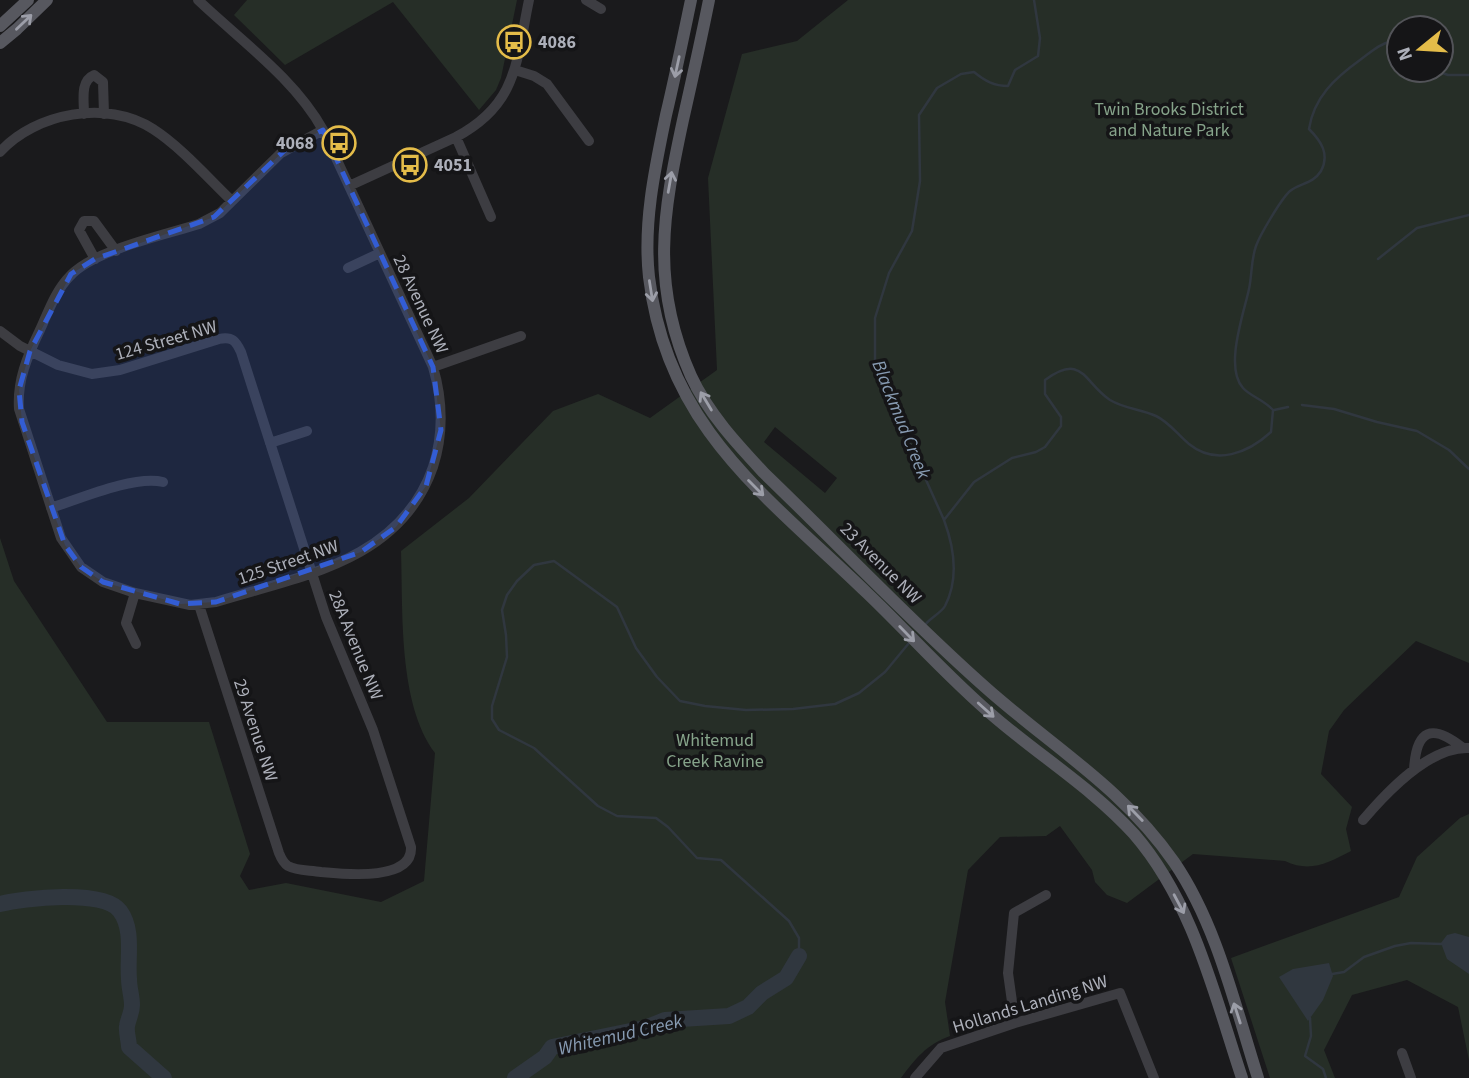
<svg xmlns="http://www.w3.org/2000/svg" width="1469" height="1078" font-family="'Source Sans 3',sans-serif">
  <style>
    .green { fill: #262e27; fill-rule: evenodd }
    .water { fill: #30373f }
    .lines { fill: none; stroke-linecap: round; stroke-linejoin: round }
    .stream { stroke: #30373f; stroke-width: 2.5 }
    .river { stroke: #30373f; stroke-width: 16 }
    .minor { stroke: #3d3d42; stroke-width: 10 }
    .major { stroke: #57585f; stroke-width: 12 }
    .oneway { stroke: #9c9ea8 }
    .marked { fill: #335dd4; fill-opacity: 0.2; stroke: #335dd4; stroke-width: 5; stroke-dasharray: 14 9; stroke-linejoin: round }
    .labels { text-anchor: middle; stroke-width: 7; stroke-linejoin: round; paint-order: stroke }
    .poi-label { font-size: 18px; font-weight: bold; fill: #adb0ba; stroke: #151517; text-anchor: start }
    .park-label { font-size: 18px; fill: #86a38a; stroke: #151517 }
    .street-label { font-size: 18px; fill: #adb0ba; stroke: #151517 }
    .water-label { font-size: 19px; font-style: italic; fill: #879bb2; stroke: #151517 }
  </style>
  <rect width="100%" height="100%" fill="#1a1a1c"/>
  <!-- green -->
  <path class="green" d="M247 0H517L501 78 496 90 479 110 393 2 285 65 234 15Z
    M848 0H1469V663L1416 641 1344 710 1329 731 1321 774 1352 807 1346 829 1351 851C1328 863 1310 873 1285 861L1193 854 1127 903 1107 895 1095 882 1092 870 1060 826 1046 836 1000 837 968 870 945 1002 950 1036C926 1045 916 1058 901 1078H0V538L14 581 107 722H209L250 854 240 876 249 890 286 883 381 902 424 881 435 753C398 704 403 611 401 551L469 498 553 411 598 394 650 418 717 370 708 178 742 54 797 41ZM1399 28H1441V70H1399ZM775 427 837 478 825 493 764 442Z
    M1469 814V1060L1458 1007 1407 980 1352 995 1324 1050 1335 1078H1270L1231 958 1399 897 1417 857 1460 818Z"/>
  <!-- water -->
  <path class="water" d="M1455 933 1469 937V974L1447 959 1441 943 1447 935Z
    M1329 963 1333 976 1323 1000 1308 1021 1279 977 1293 969Z"/>
  <g class="lines">
    <!-- stream -->
    <path class="stream" d="M1434 70 1448 75H1469
      M1378 259 1417 228 1469 215
      M1302 405 1334 409 1377 422 1417 431 1449 450 1469 469
      M1274 410 1288 407
      M944 520 886 391 875 361V318L889 273 912 231 920 181 919 115 937 88 961 74 974 72C985 81 994 86 1008 86L1015 70 1038 56 1040 38 1034 0
      M925 625C930 618 941 613 945 606 959 579 954 547 944 520L974 482 1012 458 1036 452 1045 447 1061 426V417L1045 394V380C1083 352 1084 383 1110 400 1125 409 1141 409 1156 416 1169 422 1178 435 1189 444 1216 466 1248 453 1271 432L1273 410C1264 400 1250 396 1243 388 1224 367 1244 313 1249 289 1252 275 1251 260 1256 246 1260 235 1281 199 1290 191 1300 183 1313 184 1321 171 1330 154 1321 141 1309 129 1314 97 1335 78 1360 60 1371 52 1379 44 1392 41L1399 46
      M799 956V938L789 921 721 860 697 858 668 827 656 818 617 816 598 806 534 748 499 730 492 719V706L507 657 506 635 502 610 507 595 517 581 534 565 554 561 617 607 636 648 657 677 680 701 705 706 746 710 793 709 835 704 859 693 885 672 909 643
      M1332 974 1344 972 1364 957 1395 946 1411 943 1442 944
      M1310 1018 1311 1036 1305 1056 1323 1069 1326 1078"/>
    <!-- river -->
    <path class="river" d="M0 904C24 898 104 889 120 911 134 930 127 957 129 979 129 988 132 996 132 1005 132 1013 128 1019 127 1026 126 1032 129 1041 129 1047L164 1078
      M515 1078 545 1057 552 1047 645 1028 665 1020 729 1016 748 1007 762 993 786 978 799 956"/>
    <!-- minor -->
    <path class="minor" d="M198 0C240 40 295 79 323 130L433 367C443 401 444 433 433 467 400 562 300 576 216 602L190 605 135 593 103 582 81 567 61 538 19 409C17 381 27 357 39 332 48 313 55 291 70 276 94 250 165 235 199 224L220 213 281 153 323 130
      M586 0 601 9
      M515 70 534 76 547 84 589 141
      M84 114C84 100 80 81 94 75L103 82 104 114
      M456 137 491 217
      M0 152C35 113 107 99 153 129 181 147 208 178 232 201
      M349 186 456 137C518 104 516 62 529 0
      M95 259 79 230 84 221H94L116 251
      M348 268 380 253
      M0 331 20 346 58 365 92 374 120 370 219 339C232 336 236 341 241 352L326 617 373 730 411 847C413 882 343 874 321 872 310 870 297 871 288 866 283 863 281 858 279 853L199 605
      M433 367 521 336
      M270 443 307 431
      M51 508C79 499 134 475 163 482
      M135 593 126 623 136 644
      M1414 770C1416 729 1432 723 1463 748
      M1363 820C1386 793 1429 746 1469 748
      M1015 1023 1008 973 1014 913 1046 895
      M1402 1053 1411 1078
      M915 1078 941 1048 1015 1023 1120 993 1154 1078"/>
    <!-- major -->
    <path class="major" d="M691 0C683 38 675 77 666 115 655 168 643 223 649 277 667 428 766 495 867 593 911 635 951 681 998 720 1043 758 1094 790 1134 834 1193 902 1214 994 1242 1078
      M709 0C701 40 692 80 683 120 663 213 650 284 691 376 708 413 737 444 764 473 838 544 908 619 985 687 1051 746 1122 787 1174 862 1217 925 1235 1006 1258 1078
      M0 26 28 0
      M0 43 17 29 47 0"/>
  </g>
  <!-- one-way arrows -->
  <defs><path id="oneway-shaft" d="M-6 0H5M1.5-3L5.5 0L1.5 3" fill="none" stroke-width="1.6" stroke-linecap="round" stroke-linejoin="round" transform="scale(1.75)"/></defs>
  <g class="oneway">
    <use href="#oneway-shaft" transform="translate(24 22) rotate(-44)"/>
    <use href="#oneway-shaft" transform="translate(677 67) rotate(102)"/>
    <use href="#oneway-shaft" transform="translate(670 182) rotate(-80)"/>
    <use href="#oneway-shaft" transform="translate(651 291) rotate(81)"/>
    <use href="#oneway-shaft" transform="translate(706 401) rotate(-121)"/>
    <use href="#oneway-shaft" transform="translate(756 488) rotate(45)"/>
    <use href="#oneway-shaft" transform="translate(907 634) rotate(46)"/>
    <use href="#oneway-shaft" transform="translate(986 710) rotate(42)"/>
    <use href="#oneway-shaft" transform="translate(1135 813) rotate(-134)"/>
    <use href="#oneway-shaft" transform="translate(1179 904) rotate(62)"/>
    <use href="#oneway-shaft" transform="translate(1237 1013) rotate(-108)"/>
  </g>
  <!-- marked area -->
  <path class="marked" d="M323 130 433 367 441 430 426 486 396 527 361 552 216 602 180 604 103 582 81 567 65 545 22 422 19 390 30 351 71 274 95 259 214 217 287 148Z"/>
  <!-- icons -->
  <defs>
    <symbol id="bus-ring" viewBox="-11 -11 22 22"><circle r="9.5" fill="#151517" stroke="#e4bc49" stroke-width="1.5"/><path d="M-5-6H5V4H4V6H2V4H-2V6H-4V4H-5ZM-3.5-4V0h7V-4ZM-3.5 1.2v1.5H-2V1.2ZM2 1.2v1.5H3.5V1.2Z" fill="#e4bc49"/></symbol>
  </defs>
  <g fill-rule="evenodd">
    <use href="#bus-ring" x="495" y="23" width="38" height="38"/>
    <use href="#bus-ring" x="320" y="124" width="38" height="38"/>
    <use href="#bus-ring" x="391" y="146" width="38" height="38"/>
  </g>
  <g class="labels">
    <!-- poi labels -->
    <g class="poi-label">
      <text x="538" y="48">4086</text>
      <text x="314" y="149" text-anchor="end">4068</text>
      <text x="434" y="171">4051</text>
    </g>
    <!-- park labels -->
    <g class="park-label">
      <text x="1169" y="115">Twin Brooks District<tspan x="1169" dy="21">and Nature Park</tspan></text>
      <text x="715" y="746">Whitemud<tspan x="715" dy="21">Creek Ravine</tspan></text>
    </g>
    <!-- street labels -->
    <g class="street-label">
      <text transform="translate(421 304) rotate(65)" y="6">28 Avenue NW</text>
      <text transform="translate(166 340) rotate(-16)" y="6">124 Street NW</text>
      <text transform="translate(288 562) rotate(-19)" y="6">125 Street NW</text>
      <text transform="translate(881 563) rotate(45)" y="6">23 Avenue NW</text>
      <text transform="translate(356 645) rotate(68)" y="6">28A Avenue NW</text>
      <text transform="translate(256 730) rotate(72)" y="6">29 Avenue NW</text>
      <text transform="translate(1030 1004) rotate(-17)" y="6">Hollands Landing NW</text>
    </g>
    <!-- water labels -->
    <g class="water-label">
      <text transform="translate(902 419) rotate(68)" y="7">Blackmud Creek</text>
      <text transform="translate(620 1034) rotate(-13)" y="7">Whitemud Creek</text>
    </g>
  </g>
  <!-- north arrow -->
  <g transform="translate(1420 49) rotate(252)"><circle r="33" fill="#151517" stroke="#525358" stroke-width="2"/>
  <path d="M0-5L12 26L0 18L-12 26Z" fill="#e4bc49"/>
  <text y="-10" font-size="19" font-weight="bold" text-anchor="middle" fill="#adb0ba">N</text>
  </g>
</svg>
